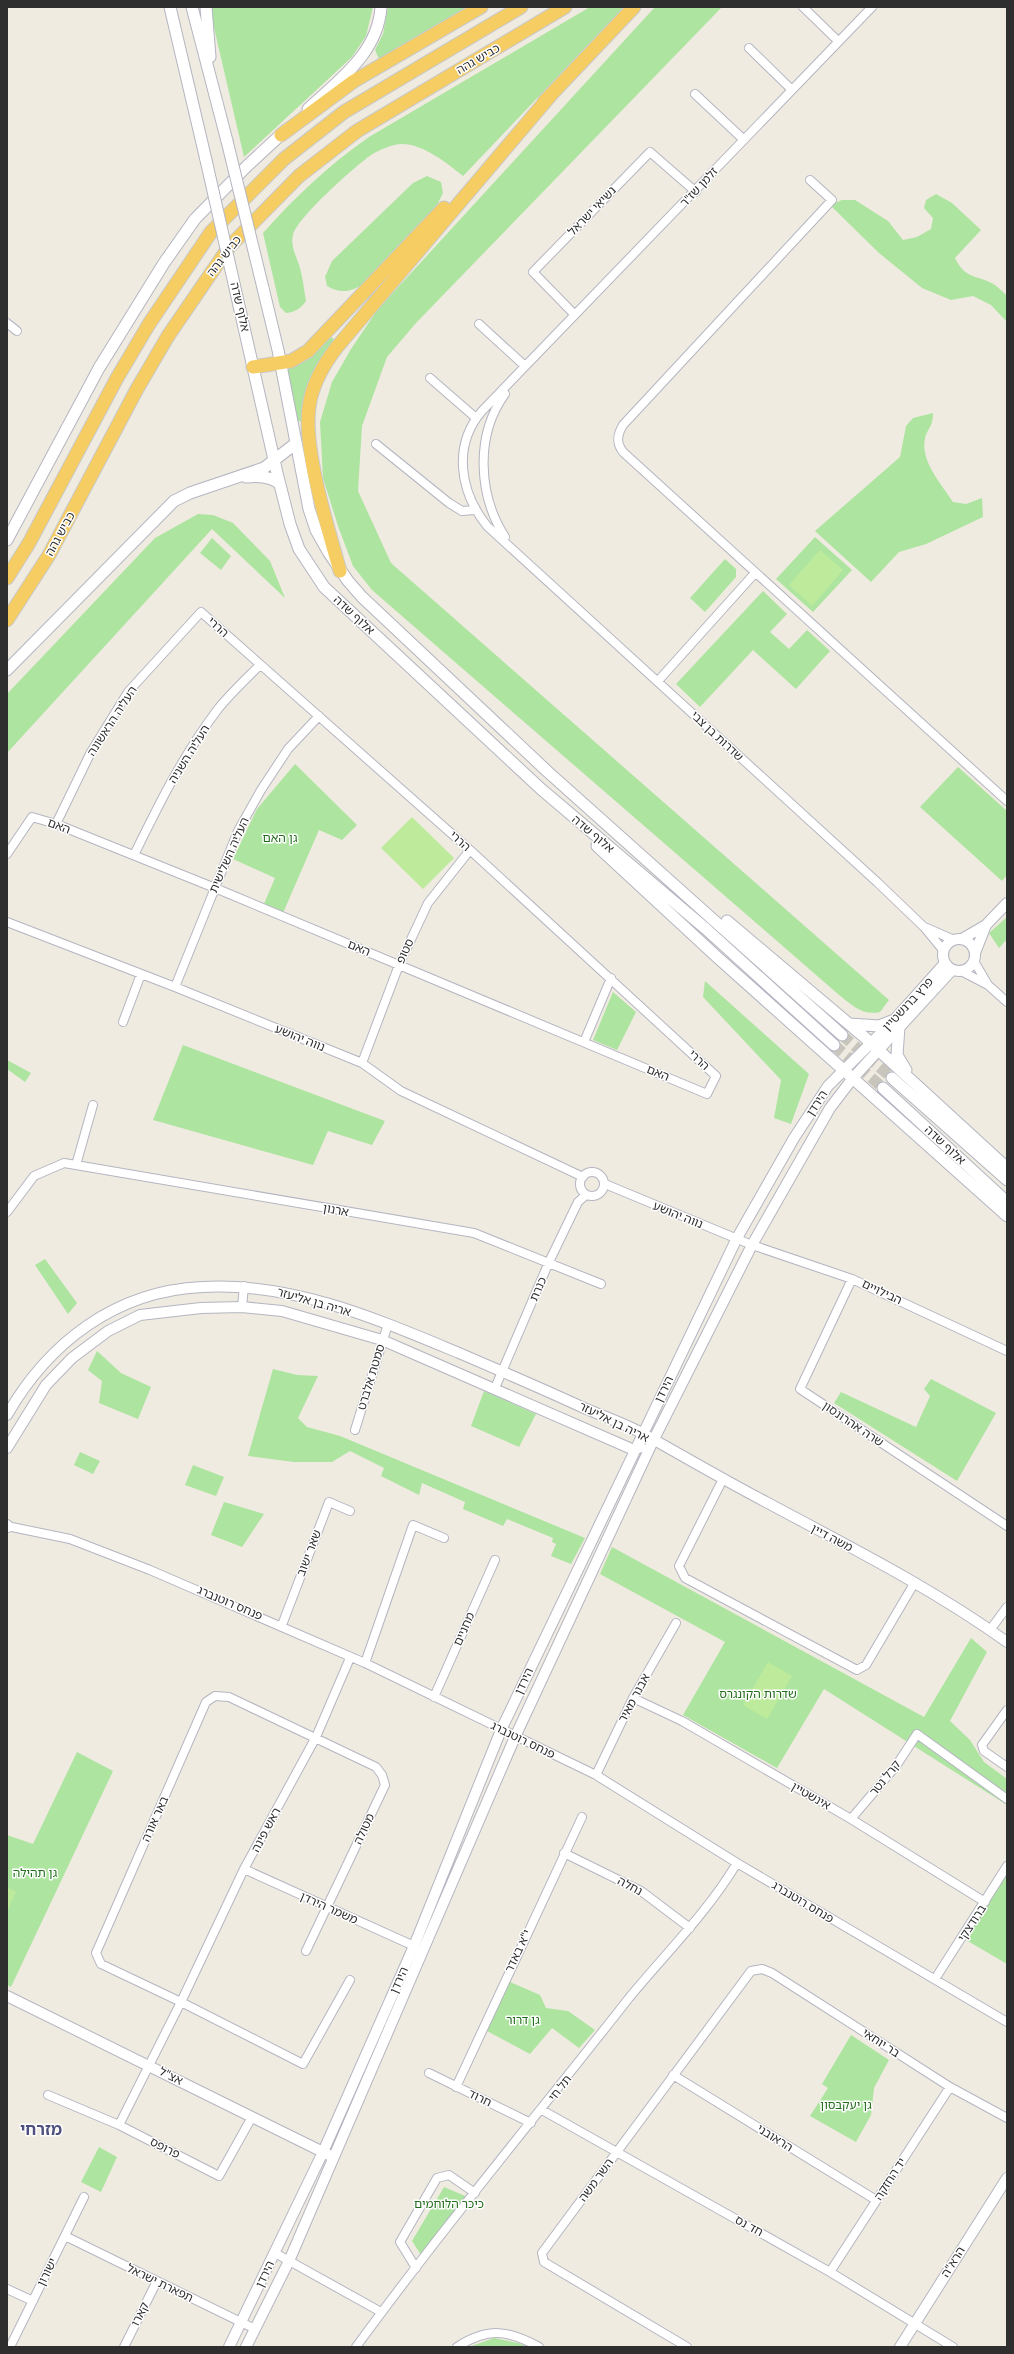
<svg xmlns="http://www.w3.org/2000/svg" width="1014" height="2354" font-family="Lato,'Noto Sans Hebrew',sans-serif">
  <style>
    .green { fill: #ade49f }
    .pitch { fill: #beeb9b }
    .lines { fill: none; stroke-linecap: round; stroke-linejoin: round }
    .secondary-tunnel { stroke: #c8c5bd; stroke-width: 11; stroke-dasharray: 11 5.5; stroke-linecap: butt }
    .minor-casing { stroke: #b4b5c1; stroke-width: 10 }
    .tertiary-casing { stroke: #b4b5c1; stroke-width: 12 }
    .secondary-casing { stroke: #b4b5c1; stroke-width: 13 }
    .trunk-casing { stroke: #c9c9c9; stroke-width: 15 }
    .minor { stroke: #fff; stroke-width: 8 }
    .tertiary { stroke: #fff; stroke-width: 10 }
    .secondary { stroke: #fff; stroke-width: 11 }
    .trunk { stroke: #f6cd62; stroke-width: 13 }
    .secondary-bridge-casing { stroke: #b4b5c1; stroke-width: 13; stroke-linecap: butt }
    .secondary-bridge { stroke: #fff; stroke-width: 11 }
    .labels { text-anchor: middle; stroke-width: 3; stroke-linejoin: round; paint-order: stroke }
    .street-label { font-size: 12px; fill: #2e2e2e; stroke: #fff }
    .park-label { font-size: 12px; fill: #226d1c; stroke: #fff }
    .district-label { font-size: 16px; font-weight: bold; fill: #4e507f; stroke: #fff }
  </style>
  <rect width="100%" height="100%" fill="#efebe1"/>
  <!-- green -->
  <path class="green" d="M212 7H373L366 36 352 57 244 157 212 19Z
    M388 7H469L379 59 375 50 383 34Z
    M590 7H624L463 176C447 163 423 144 402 144 392 144 379 150 371 155 355 166 296 219 293 235 290 247 297 257 300 268 303 279 304 290 306 301 301 308 296 312 286 313L280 307 263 233C295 197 330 164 369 137Z
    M655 7H722L416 323 387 357 362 426 358 491 391 563 889 1000 880 1012C862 1016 852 1005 838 994L372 590 353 566 338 526 323 478 320 422 332 382 351 349 378 309Z
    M427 176 441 182 443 193 436 207 364 283C353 292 340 294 327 286L325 277 332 261 413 183Z
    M936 194 952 203 981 230 955 258C966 281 978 274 995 285 999 288 1003 292 1007 296V322L991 305 973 296 951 300 922 288 879 253 830 205 842 200H855L888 221 903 240 917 237 931 229 933 218 924 208 926 200Z
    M330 336 336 341 305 422 297 421 286 369 302 362Z
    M933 413C933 428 927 428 925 439 920 461 942 485 953 502L966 504 982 498 983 517 926 544 899 552 871 582 815 531 900 457 906 426 913 418Z
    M198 514 213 515 233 523 270 561 285 598 212 529 7 753V694L155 538Z
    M815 537 852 570 813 612 776 579Z
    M212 538 231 556 221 570 200 553Z
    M725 559 736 569V577L705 612 690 598Z
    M763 591 787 614 770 632 789 649 807 630 830 651 796 689 753 650 700 707 676 684Z
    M295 764 357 825 342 840 319 830 283 913 264 904 275 878 233 859 257 809Z
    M958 767 1007 811V875L1002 881 920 807Z
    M1007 917V939L999 948 989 933Z
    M705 981 809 1074 791 1124 774 1118 781 1080 703 997Z
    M613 992 636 1012 617 1050 593 1040Z
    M183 1045 385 1121 372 1145 328 1131 313 1165 153 1120Z
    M7 1060 31 1073 25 1082 7 1069Z
    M45 1259 77 1303 68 1314 35 1265Z
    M97 1351 121 1373 151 1387 138 1419 99 1403 102 1381 88 1370Z
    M273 1369 297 1375 318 1376 298 1418 307 1427 340 1436 585 1538 571 1564 551 1556 556 1544 552 1542 553 1538 507 1519 503 1526 463 1509 465 1502 422 1483 419 1495 381 1476 384 1468 350 1451 332 1462H294L248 1456Z
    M931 1379 996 1413 957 1481 834 1403 841 1392 916 1427 930 1396 924 1389Z
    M484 1391 536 1414 519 1447 471 1426Z
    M80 1452 100 1461 93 1474 74 1465Z
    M193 1465 224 1477 216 1496 185 1485Z
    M224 1502 264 1514 242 1547 211 1535Z
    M612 1547 924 1717 971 1638 987 1652 950 1721 970 1740 984 1762 1007 1779V1805L824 1689 777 1768 683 1715 725 1642 600 1574Z
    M77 1752 113 1771 11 1987 7 1985V1835L33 1844Z
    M1006 1875H1007V1964L966 1940Z
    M510 1982 540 1995 546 2008 568 2011 595 2030 579 2048 552 2028 530 2054 487 2031Z
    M851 2035 889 2060 874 2088 871 2115 856 2142 810 2116 828 2088 822 2084Z
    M99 2147 117 2157 101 2192 81 2182Z
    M444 2187 470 2198 423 2258 412 2241Z
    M494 2338 518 2343 528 2347H469Z"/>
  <!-- pitch -->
  <path class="pitch" d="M820 550 843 570 812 606 789 585Z
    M412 817 454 858 423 889 381 848Z
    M768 1662 792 1676 767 1719 743 1705Z
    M7 1887 16 1892 7 1911Z"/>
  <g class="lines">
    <!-- secondary-tunnel -->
    <path class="secondary-tunnel" d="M842 1035 892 1078
      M834 1045 883 1088"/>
    <defs>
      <path id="minor" d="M803 7 838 41
        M872 7 482 411C452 446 460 492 487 526L877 882 924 927 943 950
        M749 48 791 89
        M695 94 743 139
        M810 180 832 200 623 425C617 435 616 443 623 452L1007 801
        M574 314 533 272 650 152 696 192
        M7 323 17 331
        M479 324 525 366
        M430 378 476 418
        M505 394C475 435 478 495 505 537
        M376 444 449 503 462 511 475 510
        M658 681 755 573
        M7 854 32 817 56 824 215 888 707 1094 716 1076 470 850 201 612 128 692 91 752 56 824
        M134 855C159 804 183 755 218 709 230 694 246 679 260 665
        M7 922 175 987 362 1063 401 1091 583 1177
        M927 928 954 940
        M974 961 988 985
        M961 971 988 985 1007 1002
        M175 987 238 831 261 790 288 749 319 716
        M123 1022 141 974
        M584 1042 611 978
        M362 1063 399 965 428 903 470 850
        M76 1165 93 1105
        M580 1184a12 12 0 1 1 24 0a12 12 0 1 1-24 0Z
        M605 1184 752 1245 852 1279 1007 1351
        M7 1212 34 1176 64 1163 474 1233 601 1284
        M852 1279 800 1389 1007 1526
        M242 1307 244 1286
        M495 1388 549 1262 578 1202 586 1195
        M355 1430 388 1324
        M723 1479 679 1566 685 1578 857 1670 866 1665 915 1582
        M7 1526 70 1539 150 1570 365 1663 596 1775 737 1863 1007 2022
        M282 1625 329 1502 350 1511
        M990 1630 1007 1607
        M365 1663 413 1525 444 1538
        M434 1697 495 1560
        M633 1698 682 1721 851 1819 985 1902
        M1007 1710 982 1745 984 1751 1007 1767
        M596 1775 633 1698 676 1623
        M851 1819 896 1766 917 1734 1007 1799
        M564 1853 641 1891 690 1928
        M244 1869 414 1946
        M306 1951 385 1785 382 1775 376 1767 229 1697 215 1696 206 1702 96 1953 101 1964 181 2002 303 2064 350 1980
        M935 1979 1007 1866
        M429 2073 531 2123
        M673 2075 876 2200
        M456 2087 582 1817
        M48 2095 119 2125 219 2176 252 2117
        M542 2110 830 2272 953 2347
        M119 2125 181 2002 244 1869 316 1737 350 1658
        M65 2236 255 2329
        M275 2253 381 2312
        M416 2268 400 2242 437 2178 449 2175 475 2193
        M830 2272 950 2087
        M7 2289 33 2301
        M10 2347 84 2197
        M124 2347 157 2281
        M356 2347C443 2228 538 2114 629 1998 666 1953 707 1913 737 1863
        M457 2347C488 2327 508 2330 539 2347
        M687 2347 544 2262 542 2253 751 1971 762 1969 772 1973 950 2087 1007 2118"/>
      <path id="tertiary" d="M943 955a16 16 0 1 1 32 0a16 16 0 1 1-32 0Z
        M962 939 986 925 1007 903
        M975 953 986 925
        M7 1415C49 1342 116 1291 202 1287 293 1282 377 1319 459 1353 501 1371 543 1389 584 1408 603 1416 623 1423 642 1433 683 1456 724 1480 766 1502 848 1546 932 1588 1007 1642
        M7 1448 46 1385 72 1358 108 1331 140 1315 201 1308 242 1307 282 1311 382 1340 634 1450 641 1447
        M7 1525 8 1527
        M7 1996 329 2155
        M229 2347 323 2152 414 1946 501 1730 737 1238 794 1138 828 1086 894 1020 945 963
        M246 2347 289 2261 515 1737 653 1441 752 1245 830 1108 853 1078 952 970
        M900 2347 1007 2178"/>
      <path id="secondary" d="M170 7 206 160
        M192 7 227 141
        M206 7 210 57
        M308 109C339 80 378 53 381 7
        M263 288 278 350 309 509 316 530 329 553 348 581 362 597 548 772 842 1035
        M240 310 277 473 290 524 299 549 324 587 541 789 706 929 834 1045
        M246 477C258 476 269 476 279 483
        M7 540 99 368 164 263 195 219 247 166 287 129
        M7 670 174 501 190 493 264 468 295 444
        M597 846 717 957 1007 1216
        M727 921 862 1035 1007 1168
        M850 1024 879 1026 894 1020
        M899 1027 897 1055 906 1070
        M892 1078 1007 1180
        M883 1088 1007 1202"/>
      <path id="trunk" d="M544 102 634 7
        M281 135 354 81 481 7
        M253 367 291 361 308 351 444 208
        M340 571C328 529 303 449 309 407 312 384 323 365 337 347L550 96
        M7 578 29 543 117 378 149 324 211 232 284 159 344 112 521 7
        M7 620 49 555 137 389 168 336 229 247 299 176 357 131 565 7"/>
    </defs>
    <!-- minor casing -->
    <use href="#minor" class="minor-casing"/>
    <!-- tertiary casing -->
    <use href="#tertiary" class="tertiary-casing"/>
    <!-- secondary casing -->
    <use href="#secondary" class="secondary-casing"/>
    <!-- trunk casing -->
    <use href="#trunk" class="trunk-casing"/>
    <!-- minor -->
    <use href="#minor" class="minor"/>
    <!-- tertiary -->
    <use href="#tertiary" class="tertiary"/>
    <!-- secondary -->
    <use href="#secondary" class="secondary"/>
    <!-- trunk -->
    <use href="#trunk" class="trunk"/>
    <defs>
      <path id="secondary-bridge" d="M227 141 263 288
        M206 160 240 310"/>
    </defs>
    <!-- secondary-bridge casing -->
    <use href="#secondary-bridge" class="secondary-bridge-casing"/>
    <!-- secondary-bridge -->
    <use href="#secondary-bridge" class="secondary-bridge"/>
  </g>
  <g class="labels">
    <!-- street labels -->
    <g class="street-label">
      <text transform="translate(478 59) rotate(-30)" y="4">כביש גהה</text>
      <text transform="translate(699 187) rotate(-47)" y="4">זלמן שז"ר</text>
      <text transform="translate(592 211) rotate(-46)" y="4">נשיאי ישראל</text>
      <text transform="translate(224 256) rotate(-52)" y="4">כביש גהה</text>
      <text transform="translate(240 307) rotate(77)" y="4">אלוף שדה</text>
      <text transform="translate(60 534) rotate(-61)" y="4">כביש גהה</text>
      <text transform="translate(354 615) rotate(43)" y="4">אלוף שדה</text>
      <text transform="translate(218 627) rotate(42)" y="4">הררי</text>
      <text transform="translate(112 721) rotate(-57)" y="4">העליה הראשונה</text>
      <text transform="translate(717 736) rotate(43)" y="4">שדרות בן צבי</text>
      <text transform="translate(189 754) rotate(-58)" y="4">העליה השניה</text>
      <text transform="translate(59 826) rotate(20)" y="4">האם</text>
      <text transform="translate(593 834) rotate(40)" y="4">אלוף שדה</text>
      <text transform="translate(460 841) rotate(42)" y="4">הררי</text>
      <text transform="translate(229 855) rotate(-66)" y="4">העליה השלישית</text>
      <text transform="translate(359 948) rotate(23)" y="4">האם</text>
      <text transform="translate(405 951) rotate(-65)" y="4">סטופ</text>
      <text transform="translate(908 1004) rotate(-47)" y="4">פרץ ברנשטיין</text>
      <text transform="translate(300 1038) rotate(22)" y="4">נווה יהושע</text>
      <text transform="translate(699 1060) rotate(43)" y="4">הררי</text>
      <text transform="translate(658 1073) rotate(23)" y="4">האם</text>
      <text transform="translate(817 1103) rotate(-57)" y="4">הירדן</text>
      <text transform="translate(945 1145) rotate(43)" y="4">אלוף שדה</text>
      <text transform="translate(336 1210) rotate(10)" y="4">ארנון</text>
      <text transform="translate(678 1215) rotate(22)" y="4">נווה יהושע</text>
      <text transform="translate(538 1289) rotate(-67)" y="4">כנרת</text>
      <text transform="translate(882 1292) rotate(25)" y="4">הבילויים</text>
      <text transform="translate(314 1302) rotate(16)" y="4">אריה בן אליעזר</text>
      <text transform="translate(371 1377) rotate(-73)" y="4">סמטת אלברט</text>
      <text transform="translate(664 1389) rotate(-64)" y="4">הירדן</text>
      <text transform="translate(614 1422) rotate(26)" y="4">אריה בן אליעזר</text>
      <text transform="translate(853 1424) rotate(34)" y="4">שרה אהרונסון</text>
      <text transform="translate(832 1538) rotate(28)" y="4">משה דיין</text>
      <text transform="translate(309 1553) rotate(-69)" y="4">שאר ישוב</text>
      <text transform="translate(230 1603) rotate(23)" y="4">פנחס רוטנברג</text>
      <text transform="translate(464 1629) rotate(-66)" y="4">מחניים</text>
      <text transform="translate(524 1681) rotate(-65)" y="4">הירדן</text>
      <text transform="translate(634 1698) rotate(-62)" y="4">אבנר מאיר</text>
      <text transform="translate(523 1740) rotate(26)" y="4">פנחס רוטנברג</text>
      <text transform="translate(885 1778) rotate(-51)" y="4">קרל נטר</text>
      <text transform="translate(811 1796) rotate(30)" y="4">אינשטיין</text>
      <text transform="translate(155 1819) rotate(-66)" y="4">באר אורה</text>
      <text transform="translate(364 1829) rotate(-65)" y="4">מטולה</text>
      <text transform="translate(266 1830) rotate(-62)" y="4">ראש פינה</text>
      <text transform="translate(630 1886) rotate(28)" y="4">נחלה</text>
      <text transform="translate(803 1902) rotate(31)" y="4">פנחס רוטנברג</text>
      <text transform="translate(329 1908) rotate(24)" y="4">משמר הירדן</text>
      <text transform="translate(972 1923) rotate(-57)" y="4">ברודצקי</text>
      <text transform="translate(518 1951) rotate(-65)" y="4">י"א באדר</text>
      <text transform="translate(399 1980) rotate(-66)" y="4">הירדן</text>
      <text transform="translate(881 2043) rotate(33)" y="4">בר יוחאי</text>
      <text transform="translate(171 2076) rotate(27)" y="4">אצ"ל</text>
      <text transform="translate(560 2088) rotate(-52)" y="4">תל חי</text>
      <text transform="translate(480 2098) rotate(26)" y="4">חרוד</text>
      <text transform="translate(775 2138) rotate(32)" y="4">הראובני</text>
      <text transform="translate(165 2148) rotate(27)" y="4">פרופס</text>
      <text transform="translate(890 2179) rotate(-57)" y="4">יד החזקה</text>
      <text transform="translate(596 2180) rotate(-54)" y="4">השר משה</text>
      <text transform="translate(749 2226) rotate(29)" y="4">חד נס</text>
      <text transform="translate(953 2262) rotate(-58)" y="4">הרא"ה</text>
      <text transform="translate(47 2272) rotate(-64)" y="4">ישורון</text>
      <text transform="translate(265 2274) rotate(-65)" y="4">הירדן</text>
      <text transform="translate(160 2283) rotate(26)" y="4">תפארת ישראל</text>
      <text transform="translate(140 2314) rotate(-63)" y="4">קארו</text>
    </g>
    <!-- park labels -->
    <g class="park-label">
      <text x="280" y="842">גן האם</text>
      <text x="758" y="1698">שדרות הקונגרס</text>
      <text x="35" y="1877">גן תהילה</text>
      <text x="523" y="2024">גן דרור</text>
      <text x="846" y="2109">גן יעקבסון</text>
      <text x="449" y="2208">כיכר הלוחמים</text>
    </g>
    <!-- district labels -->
    <g class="district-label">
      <text x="41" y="2135">מזרחי</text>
    </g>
  </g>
  <!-- border -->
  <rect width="1014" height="2354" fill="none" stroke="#2e2e2e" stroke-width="16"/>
</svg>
